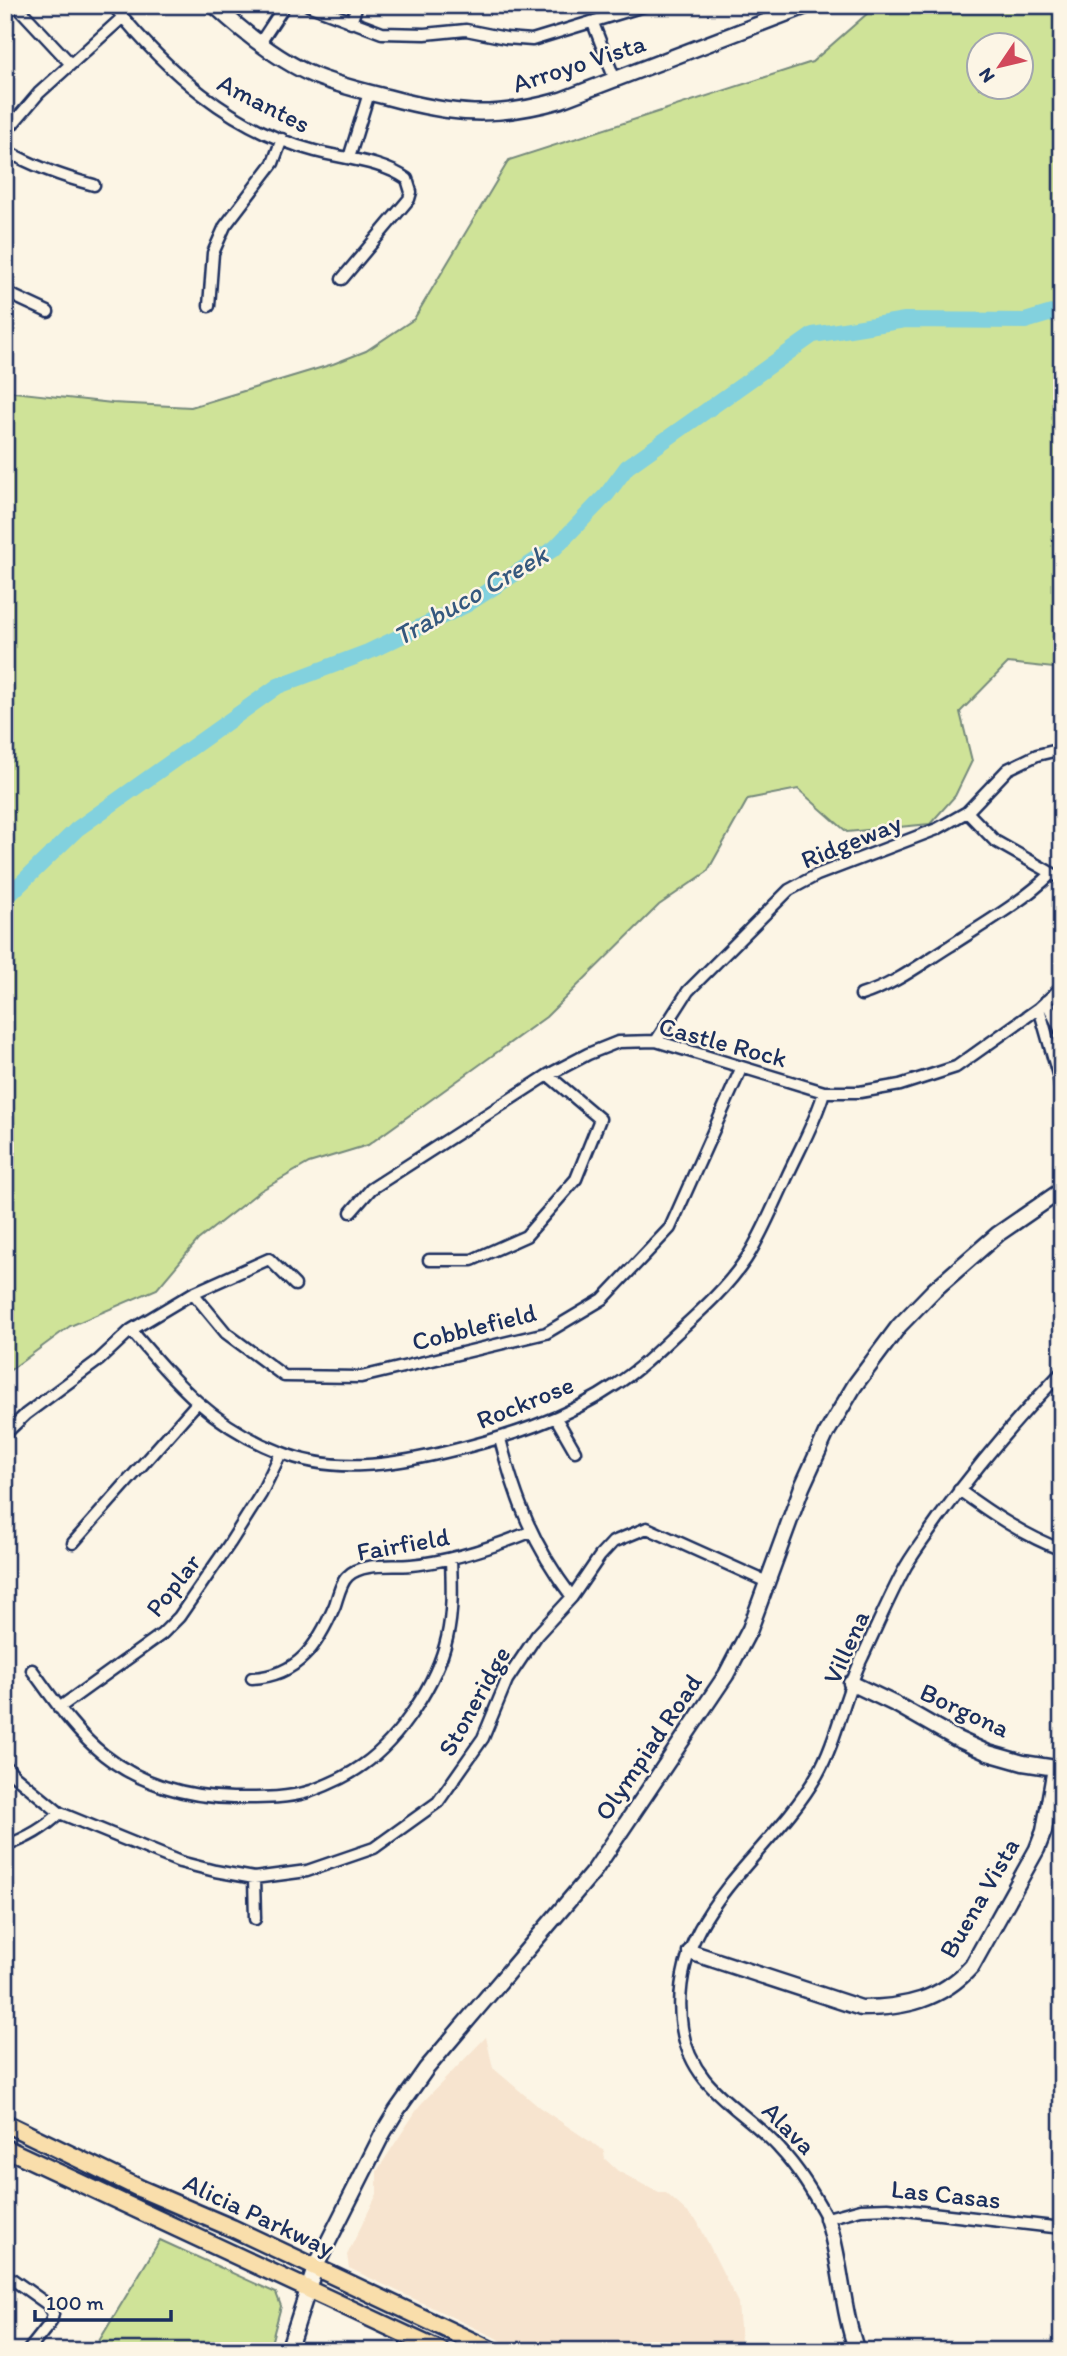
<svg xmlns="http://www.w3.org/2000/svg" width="1067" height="2356" font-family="Itim,sans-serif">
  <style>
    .built { fill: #f7e4cf }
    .green { fill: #cfe398; stroke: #75897b; stroke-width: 2; fill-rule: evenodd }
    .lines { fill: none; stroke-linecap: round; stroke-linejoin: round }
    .river { stroke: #82d1de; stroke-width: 16 }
    .street-casing { stroke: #1b2f5e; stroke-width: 15 }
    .secondary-casing { stroke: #1b2f5e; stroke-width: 19 }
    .primary-casing { stroke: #1b2f5e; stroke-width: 21 }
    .street { stroke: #fcf5e5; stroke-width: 10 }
    .secondary { stroke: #fcf5e5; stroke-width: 14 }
    .primary { stroke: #f9deab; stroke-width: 16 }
    .labels { text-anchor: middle; stroke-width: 5; stroke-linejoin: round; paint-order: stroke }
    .street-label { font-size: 26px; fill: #1b2f5e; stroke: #fcf5e5 }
    .water-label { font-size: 28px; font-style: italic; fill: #35587e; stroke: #fcf5e5 }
  </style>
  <rect width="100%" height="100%" fill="#fcf5e5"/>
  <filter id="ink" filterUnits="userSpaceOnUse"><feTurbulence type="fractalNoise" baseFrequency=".0143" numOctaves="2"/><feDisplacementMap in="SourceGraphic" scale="14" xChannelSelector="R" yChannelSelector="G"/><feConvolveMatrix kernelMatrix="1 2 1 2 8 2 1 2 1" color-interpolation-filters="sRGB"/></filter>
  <g filter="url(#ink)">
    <!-- built -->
    <path class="built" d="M486 2037 493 2068 539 2107 604 2151 605 2159 618 2171 659 2193H666L697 2221 738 2303 741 2341 736 2351H523L349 2268 347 2255 377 2194V2171L420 2105Z"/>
    <!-- green -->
    <path class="green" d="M877 5H1062V669L1008 663 960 712 972 761 955 796 930 824 847 832 798 789 748 799 707 872 659 905 546 1017 368 1145 309 1163 260 1191 198 1240 157 1289 70 1326 5 1374V391L112 403 191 407 333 364 366 351 414 319 509 160 812 62ZM979 46H1021V88H979Z
      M160 2240 276 2293 281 2306 269 2351H93Z"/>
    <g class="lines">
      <!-- river -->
      <path class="river" d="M5 899 77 829 278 686 368 652 466 605 555 548 607 494 627 467 813 335 905 320 1025 321 1062 310"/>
      <defs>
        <path id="street" d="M16 5 70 63
          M113 5C166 71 231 129 315 151 345 159 381 161 407 179L411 192 409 199 342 279
          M308 5 382 33 425 34 466 30 506 38 532 40 647 5
          M351 23 357 5
          M593 23 615 80
          M260 43 285 5
          M5 133 39 93 123 17
          M5 150C33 166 63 177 94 185
          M349 158 369 93
          M5 292 48 312
          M209 306 213 253 225 226 273 163 282 139
          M967 812 995 841 1062 879
          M861 995C894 985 921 964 950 946 985 923 1021 903 1051 874
          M1046 1001 1062 1033
          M1039 1008 1059 1078 1062 1101
          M656 1041 688 991 789 890 817 875 937 829 967 812 1008 769 1037 755 1062 749
          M351 1212 371 1189 548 1075 588 1054 618 1042 656 1041 824 1092H860L900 1085 956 1067 1039 1008 1062 987
          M429 1260H472L526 1236 576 1179 600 1119 548 1075
          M193 1293 226 1333 284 1376 361 1377 546 1333 603 1299 670 1228 741 1069
          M131 1330C176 1383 212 1426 280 1452 333 1474 392 1465 446 1452 505 1438 566 1419 617 1384 640 1369 661 1348 681 1329 704 1308 728 1286 746 1259 762 1235 773 1206 786 1179 799 1150 815 1123 824 1092
          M1062 1372C1017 1418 977 1466 939 1518 928 1534 916 1549 906 1566 890 1595 877 1626 863 1656 844 1694 838 1738 817 1775 769 1859 665 1914 682 2028 692 2090 742 2107 779 2148 799 2169 813 2193 827 2218L861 2209 888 2208 1062 2228
          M556 1418 575 1451
          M5 1434 26 1414 99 1360 131 1330 193 1293 269 1259 295 1285
          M500 1439C516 1501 533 1545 572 1597
          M959 1490C992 1514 1023 1535 1062 1550
          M73 1543 197 1403
          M32 1670C54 1700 75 1732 104 1755 140 1784 187 1797 233 1798 259 1798 286 1799 311 1791 330 1784 348 1776 363 1765 400 1739 437 1682 447 1638 453 1612 452 1586 451 1559
          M252 1678C298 1676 318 1645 335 1605 338 1596 341 1582 348 1576 362 1562 392 1567 411 1565 452 1561 491 1548 530 1532
          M59 1708 162 1634 179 1617 230 1543 261 1494 281 1453
          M5 1765 15 1776 60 1813 180 1862 215 1871 254 1878 307 1871 374 1848 438 1802 483 1738 507 1680 537 1635 572 1597 600 1556 613 1542 647 1528 767 1582
          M5 1846C27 1838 44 1829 60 1813
          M254 1878 255 1919
          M5 2274 47 2304 53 2314 51 2322 28 2351"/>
        <path id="secondary" d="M214 5C242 31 279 61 315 76 338 85 362 91 387 97 453 115 494 119 561 100L809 5
          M851 1683 899 1706 955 1738 988 1753 1023 1763 1062 1769
          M690 1952 861 2008C905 2008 941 2000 972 1966L1037 1849 1044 1831 1055 1768
          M827 2218C842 2261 841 2308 857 2351
          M288 2351 315 2268 383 2133 397 2110 426 2069 594 1871 726 1675 750 1629 802 1487 826 1434 855 1385 899 1326 934 1290 998 1234 1062 1190"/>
        <path id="primary" d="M5 2123 141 2189 232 2228 493 2351
          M5 2148 441 2351"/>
      </defs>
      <!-- street casing -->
      <use href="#street" class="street-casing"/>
      <!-- secondary casing -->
      <use href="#secondary" class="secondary-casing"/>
      <!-- primary casing -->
      <use href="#primary" class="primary-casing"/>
      <!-- street -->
      <use href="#street" class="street"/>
      <!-- secondary -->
      <use href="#secondary" class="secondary"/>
      <!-- primary -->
      <use href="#primary" class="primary"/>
    </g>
  </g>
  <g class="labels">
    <!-- street labels -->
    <g class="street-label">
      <text transform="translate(579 63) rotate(-18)" y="9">Arroyo Vista</text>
      <text transform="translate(264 103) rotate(27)" y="9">Amantes</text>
      <text transform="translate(851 841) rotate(-22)" y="9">Ridgeway</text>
      <text transform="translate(723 1042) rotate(15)" y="9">Castle Rock</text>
      <text transform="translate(474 1327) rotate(-14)" y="9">Cobblefield</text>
      <text transform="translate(525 1402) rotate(-22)" y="9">Rockrose</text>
      <text transform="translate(403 1544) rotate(-10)" y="9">Fairfield</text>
      <text transform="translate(173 1585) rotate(-52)" y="9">Poplar</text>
      <text transform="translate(846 1647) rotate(-66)" y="9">Villena</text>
      <text transform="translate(474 1701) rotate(-61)" y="9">Stoneridge</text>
      <text transform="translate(965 1710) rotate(25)" y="9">Borgona</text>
      <text transform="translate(648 1747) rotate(-56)" y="9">Olympiad Road</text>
      <text transform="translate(979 1898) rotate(-60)" y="9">Buena Vista</text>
      <text transform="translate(789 2128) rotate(45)" y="9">Alava</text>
      <text transform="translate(946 2194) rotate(6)" y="9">Las Casas</text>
      <text transform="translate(259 2215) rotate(25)" y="9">Alicia Parkway</text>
    </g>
    <!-- water labels -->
    <g class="water-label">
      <text transform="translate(470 595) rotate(-30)" y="10">Trabuco Creek</text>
    </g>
  </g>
  <!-- margin -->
  <rect width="1067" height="2356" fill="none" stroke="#fcf5e5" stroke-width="28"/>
  <rect x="14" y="14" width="1039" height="2328" fill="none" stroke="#1b2f5e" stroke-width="2.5" filter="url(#ink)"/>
  <!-- north arrow -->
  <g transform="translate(1000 66) rotate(235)"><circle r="33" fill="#fcf5e5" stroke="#a2a6af" stroke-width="2"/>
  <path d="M0-5L12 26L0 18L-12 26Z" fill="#d1495b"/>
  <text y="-10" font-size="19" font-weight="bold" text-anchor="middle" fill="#1b2f5e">N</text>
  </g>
  <!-- scale -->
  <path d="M35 2310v10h136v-10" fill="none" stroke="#1b2f5e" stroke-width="3.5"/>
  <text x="46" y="2310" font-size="21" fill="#1b2f5e" stroke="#fcf5e5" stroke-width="5" paint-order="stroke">100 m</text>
</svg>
